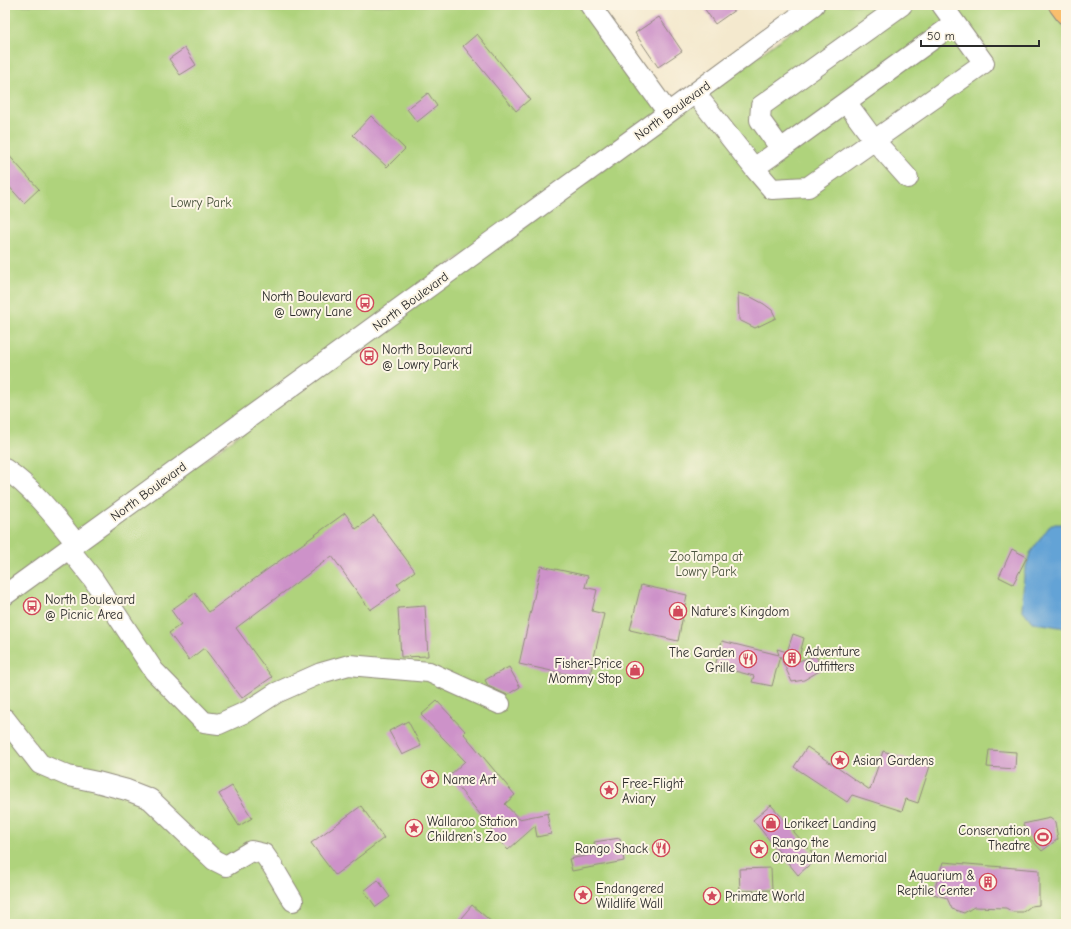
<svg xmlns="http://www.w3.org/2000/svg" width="1071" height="929" font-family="'Comic Neue',sans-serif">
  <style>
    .green { fill: #afd37c; stroke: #6d7f54 }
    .water { fill: #63a3d6; stroke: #476780 }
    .building { fill: #cd92c9 }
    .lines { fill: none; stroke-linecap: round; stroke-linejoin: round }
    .minor-casing { stroke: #908a7c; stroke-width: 22 }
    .major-casing { stroke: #908a7c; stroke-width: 24 }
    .minor { stroke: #fff; stroke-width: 20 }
    .major { stroke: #f9be6d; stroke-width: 22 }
    .labels { text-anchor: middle; stroke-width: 4; stroke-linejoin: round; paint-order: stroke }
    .street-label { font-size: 13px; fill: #2b2b2b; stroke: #fcf5e5 }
    .park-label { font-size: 13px; fill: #4c553f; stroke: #fcf5e5 }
    .poi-label { font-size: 13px; fill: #2b2b2b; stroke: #fcf5e5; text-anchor: start }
  </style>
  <rect width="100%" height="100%" fill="#fcf5e5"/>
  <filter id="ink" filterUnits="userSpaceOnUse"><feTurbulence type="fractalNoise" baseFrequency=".025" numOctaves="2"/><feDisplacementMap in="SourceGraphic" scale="8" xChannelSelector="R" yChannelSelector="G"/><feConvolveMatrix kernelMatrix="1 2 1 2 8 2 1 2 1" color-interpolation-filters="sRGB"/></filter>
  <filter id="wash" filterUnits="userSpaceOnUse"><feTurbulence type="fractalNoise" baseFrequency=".012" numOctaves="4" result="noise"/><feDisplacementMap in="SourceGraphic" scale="16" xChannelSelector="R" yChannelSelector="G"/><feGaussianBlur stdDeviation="0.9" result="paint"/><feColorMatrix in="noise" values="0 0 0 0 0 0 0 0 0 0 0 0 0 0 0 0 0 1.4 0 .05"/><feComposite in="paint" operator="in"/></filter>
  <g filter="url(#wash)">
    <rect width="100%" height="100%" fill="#f4e9ce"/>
    <!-- green -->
    <path class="green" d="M5 5H593L668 106 5 586Z
      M827 5H1049L1066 29V924H5V605L680 114Z"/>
    <!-- water -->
    <path class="water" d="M1051 524H1066V627H1058L1032 622 1022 609 1024 574 1030 553Z"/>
    <g id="blocks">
      <!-- building -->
      <path class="building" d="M702 5H742L715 24Z
        M659 17 682 51 658 67 635 33Z
        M477 34 530 99 516 111 463 46Z
        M185 48 196 65 180 75 169 59Z
        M428 93 437 106 417 122 407 109Z
        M371 116 405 149 387 167 353 135Z
        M5 151 39 189 24 203 5 182Z
        M738 293 751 297 764 304 772 310 776 318 755 328 739 320Z
        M345 513 356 529 374 516 415 571 397 584 401 589 370 610 332 556 236 628 272 677 242 698 204 648 189 660 169 633 181 624 171 610 195 593 209 612Z
        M1012 549 1027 557 1013 584 999 577Z
        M541 566 588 576 585 587 597 590 592 611 604 614 589 679 519 664Z
        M641 585 687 595 678 641 630 630Z
        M425 606 428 656 401 657 398 608Z
        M793 634 804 638 798 661 816 656 823 669 804 680 792 682 780 656 772 686 752 682 754 676 715 666 722 641 779 655 777 649 787 652Z
        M509 667 520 687 507 695 488 686 485 680Z
        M437 701 466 732 464 734 515 795 505 804 519 819 549 813 547 814 551 834 537 837 535 826 508 850 490 831 492 829 449 776 465 761 421 715Z
        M408 721 421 746 402 755 389 731Z
        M807 747 870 790 883 751 930 766 918 803 906 799 902 811 852 795 847 802 794 767Z
        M989 750 1016 752 1015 769 987 767Z
        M232 786 252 818 239 826 219 794Z
        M771 805 787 823H788L794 828V832L817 858 798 875 753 820Z
        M361 806 384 838 335 875 311 843Z
        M1050 818 1055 822 1058 839 1042 851 1026 834 1023 824Z
        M620 838 624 861 572 871 569 859 596 854 594 842Z
        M943 862 1039 870V905L1031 906 1023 912H1013L1006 908 974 907 964 913 952 909 947 898 933 894Z
        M771 868 772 890 740 891 739 869Z
        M378 880 390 897 376 907 364 891Z
        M472 905 494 924H456Z"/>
    </g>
  </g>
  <g filter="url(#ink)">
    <use href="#blocks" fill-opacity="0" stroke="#908a7c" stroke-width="1"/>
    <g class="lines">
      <defs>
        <path id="minor" d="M590 5 668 113
          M695 93 754 168 772 189 808 187 984 63 942 5
          M846 102 874 140 908 178
          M781 149 955 23
          M754 168 781 149 760 120 761 106 902 5
          M5 469C33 488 55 517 76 543
          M69 549 93 579 154 671 204 722 219 724 248 711 276 693 321 673 349 665 429 672 500 704
          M5 595 668 113 814 5
          M5 719 40 764 68 776 97 782 127 790 150 799 214 860 226 866 251 851 264 854 273 867 293 901"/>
        <path id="major" d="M1060 5 1066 13"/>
      </defs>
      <!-- minor casing -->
      <use href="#minor" class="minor-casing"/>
      <!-- major casing -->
      <use href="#major" class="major-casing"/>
      <!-- minor -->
      <use href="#minor" class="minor"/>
      <!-- major -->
      <use href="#major" class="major"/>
    </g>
  </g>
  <!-- icons -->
  <defs>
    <symbol id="bus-ring" viewBox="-11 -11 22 22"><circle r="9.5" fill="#fcf5e5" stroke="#d1495b" stroke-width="1.5"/><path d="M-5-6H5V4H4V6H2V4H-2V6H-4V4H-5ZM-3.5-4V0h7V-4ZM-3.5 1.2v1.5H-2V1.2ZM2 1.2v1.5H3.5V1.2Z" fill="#d1495b"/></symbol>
    <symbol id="shop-ring" viewBox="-11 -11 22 22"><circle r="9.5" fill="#fcf5e5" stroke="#d1495b" stroke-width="1.5"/><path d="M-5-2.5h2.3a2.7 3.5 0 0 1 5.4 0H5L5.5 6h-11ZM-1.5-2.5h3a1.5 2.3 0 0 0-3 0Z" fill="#d1495b"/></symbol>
    <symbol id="building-ring" viewBox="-11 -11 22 22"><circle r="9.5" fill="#fcf5e5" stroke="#d1495b" stroke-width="1.5"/><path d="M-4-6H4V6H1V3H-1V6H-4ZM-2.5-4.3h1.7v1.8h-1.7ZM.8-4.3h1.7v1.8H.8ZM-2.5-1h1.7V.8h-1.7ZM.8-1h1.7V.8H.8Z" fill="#d1495b"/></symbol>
    <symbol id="restaurant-ring" viewBox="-11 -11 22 22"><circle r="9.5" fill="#fcf5e5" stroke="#d1495b" stroke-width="1.5"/><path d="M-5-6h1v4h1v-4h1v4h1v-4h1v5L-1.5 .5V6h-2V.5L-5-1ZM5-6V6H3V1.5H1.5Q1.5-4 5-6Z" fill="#d1495b"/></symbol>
    <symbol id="sight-ring" viewBox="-11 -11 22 22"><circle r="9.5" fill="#fcf5e5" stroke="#d1495b" stroke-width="1.5"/><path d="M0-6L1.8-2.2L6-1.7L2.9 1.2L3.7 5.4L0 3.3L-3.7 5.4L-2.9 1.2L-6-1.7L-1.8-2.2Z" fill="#d1495b"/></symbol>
    <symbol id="stadium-ring" viewBox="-11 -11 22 22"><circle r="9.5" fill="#fcf5e5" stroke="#d1495b" stroke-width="1.5"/><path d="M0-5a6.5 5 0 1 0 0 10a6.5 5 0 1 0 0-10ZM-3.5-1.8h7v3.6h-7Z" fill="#d1495b"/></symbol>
  </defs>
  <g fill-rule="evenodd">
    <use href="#bus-ring" x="355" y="293" width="20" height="20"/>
    <use href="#bus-ring" x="359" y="346" width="20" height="20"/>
    <use href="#bus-ring" x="22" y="596" width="20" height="20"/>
    <use href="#shop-ring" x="668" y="601" width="20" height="20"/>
    <use href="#building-ring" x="782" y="648" width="20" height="20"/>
    <use href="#restaurant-ring" x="738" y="649" width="20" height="20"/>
    <use href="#shop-ring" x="625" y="660" width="20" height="20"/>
    <use href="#sight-ring" x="830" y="750" width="20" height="20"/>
    <use href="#sight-ring" x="420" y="769" width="20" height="20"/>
    <use href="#sight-ring" x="599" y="780" width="20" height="20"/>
    <use href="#shop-ring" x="761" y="813" width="20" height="20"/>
    <use href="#sight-ring" x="404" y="818" width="20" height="20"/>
    <use href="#stadium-ring" x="1033" y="827" width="20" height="20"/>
    <use href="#restaurant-ring" x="651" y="838" width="20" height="20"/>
    <use href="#sight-ring" x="749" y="839" width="20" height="20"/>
    <use href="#building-ring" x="978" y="872" width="20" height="20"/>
    <use href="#sight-ring" x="573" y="885" width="20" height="20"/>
    <use href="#sight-ring" x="702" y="886" width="20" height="20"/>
  </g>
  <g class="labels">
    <!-- street labels -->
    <g class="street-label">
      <text transform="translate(672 110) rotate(-36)" y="5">North Boulevard</text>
      <text transform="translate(410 301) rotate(-36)" y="5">North Boulevard</text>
      <text transform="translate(148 491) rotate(-36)" y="5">North Boulevard</text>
    </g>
    <!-- park labels -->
    <g class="park-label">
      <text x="201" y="207">Lowry Park</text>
      <text x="706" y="561">ZooTampa at<tspan x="706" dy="15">Lowry Park</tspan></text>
    </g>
    <!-- poi labels -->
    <g class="poi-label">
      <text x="352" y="301" text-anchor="end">North Boulevard<tspan x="352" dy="15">@ Lowry Lane</tspan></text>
      <text x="382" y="354">North Boulevard<tspan x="382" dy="15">@ Lowry Park</tspan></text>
      <text x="45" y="604">North Boulevard<tspan x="45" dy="15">@ Picnic Area</tspan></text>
      <text x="691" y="616">Nature's Kingdom</text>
      <text x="805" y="656">Adventure<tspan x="805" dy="15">Outfitters</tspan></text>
      <text x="735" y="657" text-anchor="end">The Garden<tspan x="735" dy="15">Grille</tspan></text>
      <text x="622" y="668" text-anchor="end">Fisher-Price<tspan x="622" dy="15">Mommy Stop</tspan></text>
      <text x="853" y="765">Asian Gardens</text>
      <text x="443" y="784">Name Art</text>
      <text x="622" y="788">Free-Flight<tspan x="622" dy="15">Aviary</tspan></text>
      <text x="427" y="826">Wallaroo Station<tspan x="427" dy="15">Children's Zoo</tspan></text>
      <text x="784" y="828">Lorikeet Landing</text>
      <text x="1030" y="835" text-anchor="end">Conservation<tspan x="1030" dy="15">Theatre</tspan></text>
      <text x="772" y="847">Rango the<tspan x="772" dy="15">Orangutan Memorial</tspan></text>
      <text x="648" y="853" text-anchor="end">Rango Shack</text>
      <text x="975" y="880" text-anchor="end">Aquarium &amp;<tspan x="975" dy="15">Reptile Center</tspan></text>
      <text x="596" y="893">Endangered<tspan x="596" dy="15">Wildlife Wall</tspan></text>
      <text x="725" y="901">Primate World</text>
    </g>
  </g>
  <!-- margin -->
  <rect width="1071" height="929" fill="none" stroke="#fcf5e5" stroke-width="20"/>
  <!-- scale -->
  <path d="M921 40v6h118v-6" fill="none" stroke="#2b2b2b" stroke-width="2"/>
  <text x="927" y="40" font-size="12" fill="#2b2b2b" stroke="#fcf5e5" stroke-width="3" paint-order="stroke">50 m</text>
</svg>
